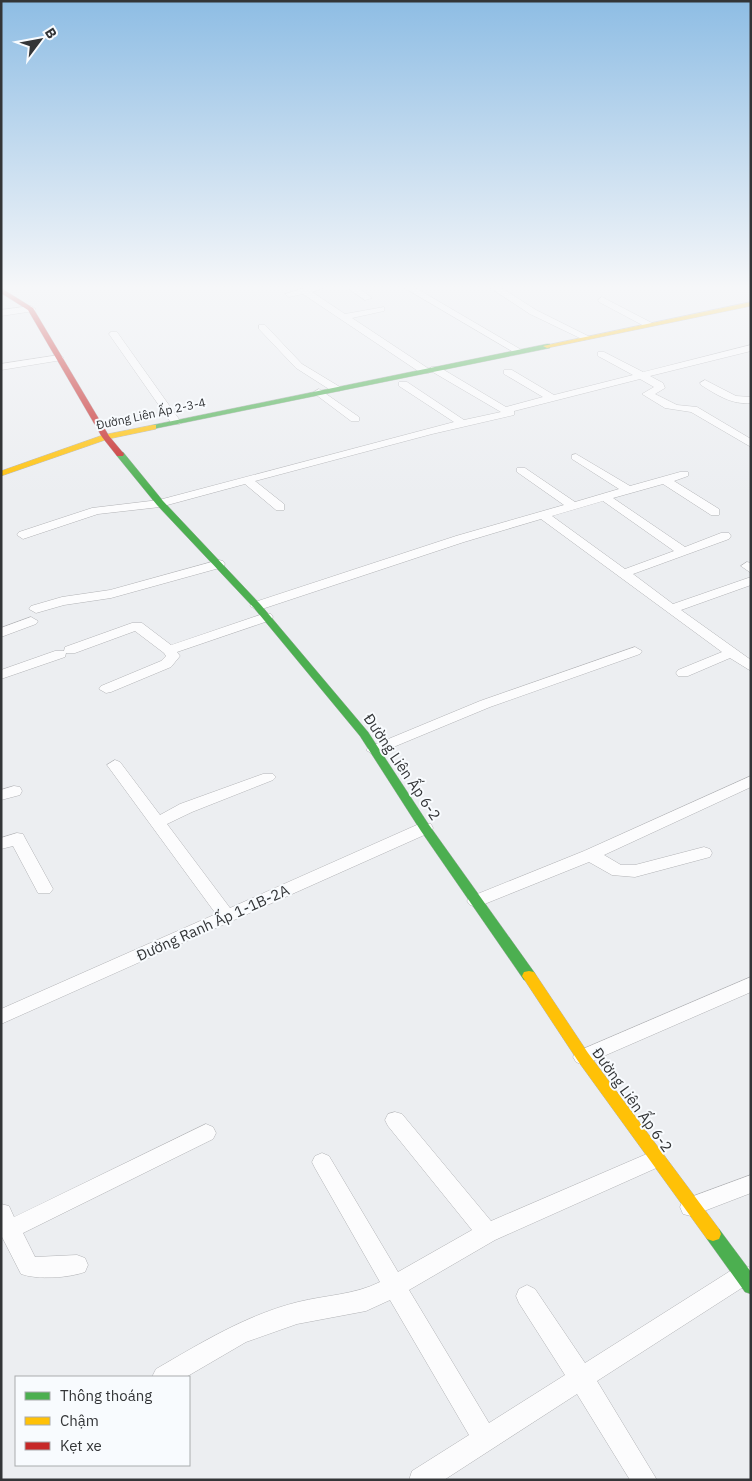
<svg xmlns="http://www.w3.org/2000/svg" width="752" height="1481" font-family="'IBM Plex Sans',sans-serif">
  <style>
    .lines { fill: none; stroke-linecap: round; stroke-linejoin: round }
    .street-casing { stroke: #b2b3b6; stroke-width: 1 }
    .fast-casing { stroke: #b2b3b6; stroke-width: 1 }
    .slow-casing { stroke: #b2b3b6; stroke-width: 1 }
    .jam-casing { stroke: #b2b3b6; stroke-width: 1 }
    .street { fill: #fcfcfd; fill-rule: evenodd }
    .fast { fill: #4caf50; fill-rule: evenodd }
    .slow { fill: #ffc107; fill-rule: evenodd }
    .jam { fill: #c62828; fill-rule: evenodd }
    .labels { text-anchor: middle; stroke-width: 4; stroke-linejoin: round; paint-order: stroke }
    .far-street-label { font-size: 12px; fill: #333537; stroke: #f8fbfe }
    .street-label { font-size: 15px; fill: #333537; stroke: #f8fbfe }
  </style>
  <rect width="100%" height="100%" fill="#eceef1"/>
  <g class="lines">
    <defs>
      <path id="street" d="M308 287H326L312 292 345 314 384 307V311L352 318 429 369V373H421L303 294 289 297 285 294Z
        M346 287H357L372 298 365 300Z
        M403 287H414L525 352 517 354Z
        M489 287H500L536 310 592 338 584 340 530 314Z
        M602 297 652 323 654 325 646 327 599 302 598 300Z
        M31 306 36 309 34 311 1 316V310Z
        M259 325H265L302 364 340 387V391H332L296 368 259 329Z
        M111 332H117L181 422 180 424H172L109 334Z
        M751 345V351L650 376 663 383 665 388 655 394 677 405 697 407 751 439V447L691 412 665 408 642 394 654 387 640 379 514 411V415L432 434 255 481 284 504V510H276L245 484 160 507 98 514 23 539 17 535 19 532 92 508 159 500 454 422 399 386V382H407L464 420 501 412 431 371V367H439L506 407 543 397 504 374V370H512L554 395 633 375 598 356V352H604L643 372Z
        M59 355 64 358 62 360 1 370V364Z
        M705 380 736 396 751 397V403C732 405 717 395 701 385L700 383Z
        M319 389 359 417V421H351L315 394 314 392Z
        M576 454 630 486 680 472H688V476L674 481 719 509V515H711L663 484 613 498 685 547 721 533H729L731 536 729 539 633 574 673 604 751 577V585L681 610 751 660V671L730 658 688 676H678L676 673 678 670 722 652 541 519 464 542 262 609 257 610 250 606 252 603 456 536 564 505 517 472V468H525L575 502 619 489 572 459V455ZM603 501 674 551 625 569 552 516Z
        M219 560 223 561 225 564 223 567 111 598 64 605 36 613 29 609 31 606 62 597 110 590Z
        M747 562 751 563V573L741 566Z
        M266 613 271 614 273 617 271 620 177 652 180 656 171 667 111 692 106 693 99 689 101 686 161 661 166 656 164 653 135 631 75 653H66L65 657 1 679V670L55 651H64L65 647 132 623H142L171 645Z
        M31 617 38 621 36 624 1 637V628Z
        M635 647 642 651 640 654 490 707 379 753 374 755 366 750 369 747 480 701Z
        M115 760 120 762 160 815 180 804 263 774H273L276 777 273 780 192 812 167 824 230 908 419 824H431L433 828 431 832 1 1024V1009L216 914 107 765Z
        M751 776V787L604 855 621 865H635L704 847 710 849 712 853 710 857 635 877 612 875 589 862 482 905 476 907 470 905 467 901 470 897 584 851Z
        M14 786 20 787 22 791 20 795 1 800V790Z
        M17 833 23 834 25 838 53 889 50 893H38L13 846 1 849V838Z
        M751 977V992L590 1062 583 1065 576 1062 573 1057 576 1052Z
        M395 1112 402 1114 491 1221 649 1153 656 1150 663 1153 666 1159 663 1165 495 1240 409 1290 489 1423 565 1375 519 1303 516 1296 519 1289 527 1285 535 1289 585 1363 735 1268 743 1265 751 1268V1282L597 1381 657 1480H630L577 1394 444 1480H409L412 1471 469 1435 390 1300 366 1311 297 1324 246 1342 186 1377H152L156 1369C201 1343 246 1315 298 1302 326 1295 354 1295 380 1282L315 1168 312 1162 315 1156 322 1153 329 1156 398 1272 472 1230 388 1126 385 1120 388 1114Z
        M206 1124 213 1127 216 1133 213 1139 23 1233 35 1257 77 1255 85 1258 88 1265 85 1272C68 1278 38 1280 21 1274L1 1235V1204L9 1206 14 1217Z
        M751 1175V1193L691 1216 683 1214 680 1207 683 1200Z"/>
      <path id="fast" d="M547 344H550V348L153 429 149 427 153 425Z
        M117 452H123L163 501 260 604 368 732 429 825 534 972 536 976 534 980 529 981 524 980 421 831 360 736 254 608 157 505 117 456Z
        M713 1227 719 1229 751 1272V1294L745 1292 707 1239 705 1234 707 1229Z"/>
      <path id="slow" d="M751 302V306L547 348 543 346Z
        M153 425H156V429L108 439 1 476V471L103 435Z
        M529 971 534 972 588 1053 719 1229 721 1234 719 1239 713 1241 707 1239 578 1061 522 976 524 972Z"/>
      <path id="jam" d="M1 288 33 308 109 436 124 454 123 456H117L102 437 28 310 1 293Z"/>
    </defs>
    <!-- street casing -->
    <use href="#street" class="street-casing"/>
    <!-- fast casing -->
    <use href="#fast" class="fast-casing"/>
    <!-- slow casing -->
    <use href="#slow" class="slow-casing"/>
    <!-- jam casing -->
    <use href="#jam" class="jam-casing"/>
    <!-- street -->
    <use href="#street" class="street"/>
    <!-- fast -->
    <use href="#fast" class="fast"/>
    <!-- slow -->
    <use href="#slow" class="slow"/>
    <!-- jam -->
    <use href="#jam" class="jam"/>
  </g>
  <!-- sky -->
  <linearGradient id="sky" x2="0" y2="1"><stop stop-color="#8ebde4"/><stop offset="0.58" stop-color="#f6f7f9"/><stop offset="1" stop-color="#f6f7f9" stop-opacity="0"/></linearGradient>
  <rect width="752" height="495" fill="url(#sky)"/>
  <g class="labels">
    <!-- far-street labels -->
    <g class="far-street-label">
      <text transform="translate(151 414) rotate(-12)" y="4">Đường Liên Ấp 2-3-4</text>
    </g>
    <!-- street labels -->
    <g class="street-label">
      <text transform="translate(402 767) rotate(56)" y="5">Đường Liên Ấp 6-2</text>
      <text transform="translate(213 923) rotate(-24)" y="5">Đường Ranh Ấp 1-1B-2A</text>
      <text transform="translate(632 1100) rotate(54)" y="5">Đường Liên Ấp 6-2</text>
    </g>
  </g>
  <!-- border -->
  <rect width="752" height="1481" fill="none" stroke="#333537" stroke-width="5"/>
  <!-- legend -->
  <rect x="15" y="1376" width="175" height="90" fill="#f8fbfe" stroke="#a9acae"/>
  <rect x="25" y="1392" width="25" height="8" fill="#4caf50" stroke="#a9acae"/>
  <text x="60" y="1401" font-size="15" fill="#333537">Thông thoáng</text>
  <rect x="25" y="1417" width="25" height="8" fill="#ffc107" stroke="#a9acae"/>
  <text x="60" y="1426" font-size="15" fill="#333537">Chậm</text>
  <rect x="25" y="1442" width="25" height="8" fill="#c62828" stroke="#a9acae"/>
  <text x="60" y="1451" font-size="15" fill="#333537">Kẹt xe</text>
  <!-- north arrow -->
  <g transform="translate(40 40) rotate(58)" stroke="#f8fbfe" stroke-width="4" paint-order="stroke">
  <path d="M0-4L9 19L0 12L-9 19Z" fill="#333537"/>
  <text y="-8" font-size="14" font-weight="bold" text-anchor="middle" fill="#333537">B</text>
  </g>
</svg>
